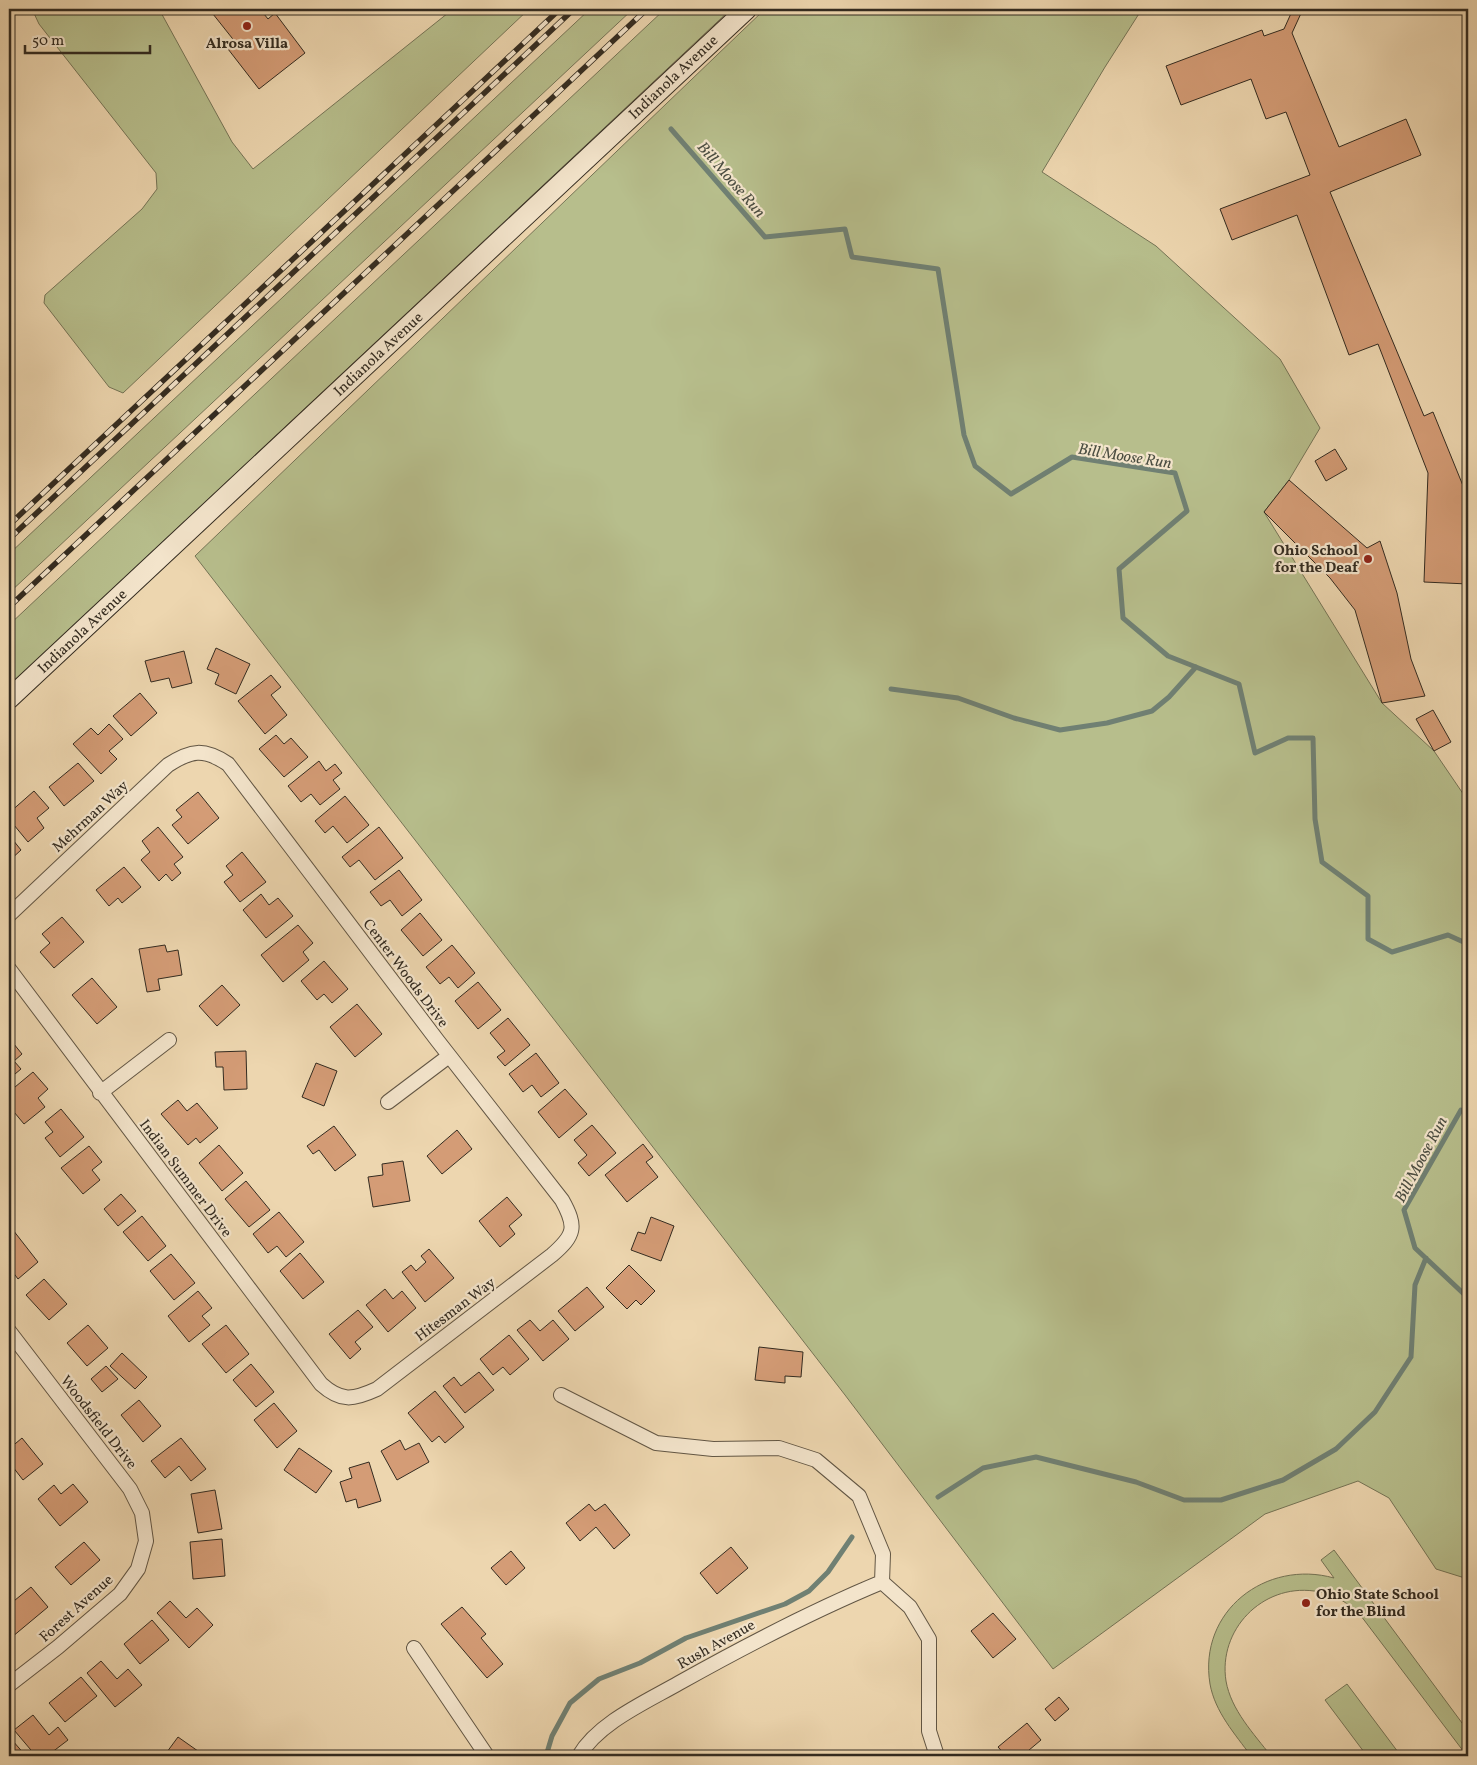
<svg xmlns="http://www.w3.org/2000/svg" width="1477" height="1765" font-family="Vollkorn,serif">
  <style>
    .green { fill: #b7be8c; stroke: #757456 }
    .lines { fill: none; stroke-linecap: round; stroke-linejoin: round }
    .stream { stroke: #708073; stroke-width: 5 }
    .building { fill: #d49c76; stroke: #332b20 }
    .street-casing { stroke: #625644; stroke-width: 16 }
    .secondary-casing { stroke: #332b20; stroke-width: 21 }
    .street { stroke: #f3e4cb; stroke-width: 14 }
    .secondary { stroke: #f3e4cb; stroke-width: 19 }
    .rail-casing { stroke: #332b20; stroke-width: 5.5 }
    .rail { stroke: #f3e4cb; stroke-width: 4; stroke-dasharray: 11; stroke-linecap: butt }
    .poi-dot { fill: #8f2418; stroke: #f3e4cb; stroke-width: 2 }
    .labels { text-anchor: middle; stroke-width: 4.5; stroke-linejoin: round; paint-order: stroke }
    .poi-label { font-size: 15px; font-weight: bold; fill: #332b20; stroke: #f3e4cb }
    .street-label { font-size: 15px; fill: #332b20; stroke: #f3e4cb }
    .water-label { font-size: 16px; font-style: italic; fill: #4c4e42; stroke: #f3e4cb }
  </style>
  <rect width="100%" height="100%" fill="#edd6af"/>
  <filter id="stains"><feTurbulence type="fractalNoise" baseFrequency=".004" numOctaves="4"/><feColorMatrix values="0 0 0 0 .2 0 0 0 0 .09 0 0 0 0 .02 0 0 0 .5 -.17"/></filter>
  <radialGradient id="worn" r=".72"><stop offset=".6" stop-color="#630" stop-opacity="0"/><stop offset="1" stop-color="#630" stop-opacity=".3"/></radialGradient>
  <!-- green -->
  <path class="green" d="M32 9H159L232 142 253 169 453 9H529L123 393 109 387 44 303 45 295 142 209 157 189 156 173 39 24Z
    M590 9H633L9 593V554Z
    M665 9H731L9 686V625Z
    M765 9H1142L1105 67 1042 172 1156 246 1280 359 1320 428 1289 480 1264 512 1382 703 1434 751 1468 801V1579L1436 1569 1389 1498 1358 1481 1265 1514 1053 1669 845 1395 195 556Z
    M1334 1550 1468 1731V1756H1467L1358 1612C1345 1601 1331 1593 1314 1591 1262 1584 1218 1630 1226 1681 1231 1710 1254 1734 1271 1756H1251C1235 1734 1215 1712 1210 1684 1198 1611 1266 1559 1334 1578L1321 1560Z
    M1347 1684 1401 1756H1367L1325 1700Z"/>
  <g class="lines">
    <!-- stream -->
    <path class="stream" d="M671 129 765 237 845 229 852 257 938 269 964 435 975 466 1011 494 1072 457 1175 473 1187 511 1119 569 1123 618 1168 656 1239 684 1255 753 1288 738H1313L1315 819 1322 862 1368 896V939L1392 952 1448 935 1468 944
      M891 689 958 698 1014 718 1060 730 1107 723 1152 711 1169 697 1196 667
      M1468 1113 1461 1110 1404 1210 1415 1248 1465 1295 1468 1294
      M938 1497 983 1468 1036 1457 1136 1482 1184 1500H1221L1283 1480 1336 1449 1375 1412 1411 1357 1415 1285 1426 1258
      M546 1756 552 1736 570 1703 599 1679 640 1663 686 1638 785 1604 809 1591 828 1572 852 1537"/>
  </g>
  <!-- building -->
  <path class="building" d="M209 9H260L268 19 275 13 305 53 259 89 228 49 236 43Z
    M1293 9H1303L1292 33 1339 147 1406 119 1421 155 1330 192 1424 416 1433 412 1468 498V584L1424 582 1428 473 1378 344 1349 355 1297 215 1232 240 1220 209 1310 175 1286 112 1266 119 1251 79 1181 105 1166 66 1262 30 1264 36 1284 29Z
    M1335 449 1347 469 1326 481 1315 461Z
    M1289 480 1367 548 1380 541 1397 593 1411 659 1425 696 1382 703 1355 610 1330 578 1264 512Z
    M216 648 250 664 236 694 215 684 219 674 207 669Z
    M184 651 192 683 172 688 169 678 151 682 145 661Z
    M271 675 281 687 271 695 287 715 265 734 238 701Z
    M140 693 157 713 131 736 113 716Z
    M1433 710 1451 742 1434 751 1416 719Z
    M109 724 123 739 109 751 117 759 101 774 73 744 91 728 98 735Z
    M276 735 284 744 291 738 308 757 284 777 259 749Z
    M319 761 326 771 335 764 342 773 333 780 340 789 320 805 311 794 301 802 288 786Z
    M78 763 94 781 64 806 49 787Z
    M34 791 49 808 37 818 44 828 28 842 9 819V813Z
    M198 792 219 818 188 844 172 825 182 817 176 810Z
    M345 796 369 825 347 843 333 826 325 833 315 821Z
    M158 827 183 857 174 864 181 873 172 881 166 874 159 881 141 860 150 852 142 841Z
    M379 827 403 858 375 880 359 860 350 867 342 857Z
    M9 835 21 850 9 861Z
    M242 852 266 882 240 902 224 882 233 875 226 866Z
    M124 867 141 887 122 903 118 898 109 906 96 890Z
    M399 870 422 900 402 916 390 900 381 906 370 892Z
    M261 894 269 905 278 898 293 916 266 938 243 910Z
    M420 913 442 940 423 956 401 930Z
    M62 917 84 942 54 968 40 952 50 943 42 934Z
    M298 925 313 943 303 952 309 960 283 982 261 955Z
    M165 945 167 952 178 950 182 975 158 979 160 990 147 992 139 949Z
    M452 945 475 973 458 988 449 977 440 984 426 967Z
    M324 961 348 989 332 1003 324 994 317 1000 301 981Z
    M92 978 117 1007 97 1024 72 995Z
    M478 982 501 1010 478 1029 455 1001Z
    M222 985 240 1005 217 1026 199 1006Z
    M357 1004 382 1034 355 1057 330 1027Z
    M508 1018 530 1045 505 1066 497 1057 505 1051 490 1033Z
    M9 1038 22 1054 14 1061 21 1069 9 1079Z
    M246 1051 247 1089 224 1090 223 1067H216L215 1052Z
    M536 1053 559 1083 541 1097 532 1085 523 1092 509 1074Z
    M316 1063 337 1071 324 1106 302 1097Z
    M33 1072 48 1089 38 1098 45 1107 24 1124 9 1106V1092Z
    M565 1089 587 1114 559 1138 538 1112Z
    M178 1100 187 1111 197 1103 218 1128 200 1143 196 1138 188 1145 161 1114Z
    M61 1109 84 1137 60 1157 45 1138 53 1132 45 1122Z
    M592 1125 616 1153 589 1176 578 1163 587 1155 574 1140Z
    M334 1126 356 1155 335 1171 319 1150 313 1154 307 1146Z
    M457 1130 472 1149 442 1174 427 1156Z
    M643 1144 653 1157 646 1162 658 1177 627 1202 605 1175Z
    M219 1145 243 1173 222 1191 199 1163Z
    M89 1146 102 1162 92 1170 100 1180 83 1194 61 1168Z
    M403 1161 410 1201 373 1207 368 1177 383 1175 382 1164Z
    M246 1181 270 1210 249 1227 225 1199Z
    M121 1194 136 1211 118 1226 104 1209Z
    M507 1197 522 1215 509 1226 515 1234 500 1247 479 1221Z
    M279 1212 304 1242 286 1257 277 1246 268 1253 253 1234Z
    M142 1216 166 1246 148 1261 123 1232Z
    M651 1217 674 1226 661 1261 631 1250 638 1232 645 1234Z
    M13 1230 38 1262 18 1279 9 1267V1234Z
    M429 1249 454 1278 425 1302 402 1272 411 1265 416 1271 426 1262 421 1256Z
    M300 1253 324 1282 303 1299 280 1271Z
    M171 1254 195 1283 174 1300 150 1271Z
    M629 1265 655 1291 641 1305 636 1300 627 1309 606 1288Z
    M44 1279 67 1304 49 1320 26 1295Z
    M587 1287 604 1307 575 1331 558 1311Z
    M385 1289 393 1299 402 1291 416 1308 388 1332 366 1305Z
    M198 1291 212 1308 202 1316 210 1325 189 1342 168 1316Z
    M358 1310 373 1327 355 1342 361 1349 350 1359 329 1334Z
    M530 1320 540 1331 553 1320 569 1339 543 1361 517 1330Z
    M88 1325 108 1348 87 1366 67 1343Z
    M226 1325 249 1354 226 1373 202 1344Z
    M509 1335 529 1359 510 1375 503 1367 493 1375 480 1359Z
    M759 1347 803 1352 801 1377 785 1376V1383L755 1380Z
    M122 1353 147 1377 135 1389 110 1366Z
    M251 1364 274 1392 256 1407 233 1380Z
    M106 1366 118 1379 102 1392 91 1379Z
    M479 1372 494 1390 465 1413 443 1386 454 1377 461 1386Z
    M435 1391 464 1427 445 1443 439 1436 432 1442 408 1413Z
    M139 1400 161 1426 143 1442 121 1415Z
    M274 1403 297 1431 277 1448 254 1420Z
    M22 1438 43 1464 23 1480 9 1462V1449Z
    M181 1438 206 1469 191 1481 179 1466 165 1478 151 1461Z
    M400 1440 405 1450 419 1443 429 1462 397 1480 381 1451Z
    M299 1448 332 1471 316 1493 284 1470Z
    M369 1462 381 1501 358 1508 356 1499 346 1502 340 1482 352 1478 349 1468Z
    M73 1484 88 1502 60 1526 38 1499 54 1485 61 1494Z
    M215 1490 222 1529 198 1533 191 1494Z
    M589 1504 595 1511 605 1504 630 1535 614 1549 596 1527 580 1541 566 1523Z
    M222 1539 225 1576 193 1579 190 1542Z
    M84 1542 100 1560 71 1585 55 1567Z
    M731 1547 748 1568 717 1594 700 1573Z
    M511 1551 525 1568 506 1585 491 1568Z
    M31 1587 48 1607 12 1637 9 1633V1605Z
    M170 1601 186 1618 197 1608 213 1625 189 1648 157 1613Z
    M462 1607 486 1634 481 1638 503 1664 487 1678 441 1624Z
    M993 1613 1016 1639 993 1658 971 1631Z
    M152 1620 169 1640 140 1664 124 1644Z
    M101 1661 117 1679 128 1669 142 1685 115 1707 87 1673Z
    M81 1677 97 1696 65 1722 49 1703Z
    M1059 1697 1069 1709 1055 1721 1045 1709Z
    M33 1715 49 1735 58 1727 68 1740 47 1756H36L14 1730Z
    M1027 1723 1041 1740 1022 1756H1006L998 1747Z
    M178 1737 205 1756H164Z
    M12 1740 26 1756H9V1742Z"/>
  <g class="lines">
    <defs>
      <path id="street" d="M9 915 168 765C191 750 204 748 228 764L437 1040 562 1200C577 1227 575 1235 552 1255L377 1389C353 1400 341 1402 321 1384L9 969
        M100 1093 169 1040
        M388 1102 449 1056
        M9 1331 130 1489 142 1513 146 1541 138 1569 120 1594 58 1647 9 1685
        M561 1395 656 1443 713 1449 779 1448 816 1460 859 1496 883 1554 882 1582 910 1607 929 1639V1731L937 1756
        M414 1648 487 1756
        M579 1756C598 1723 646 1702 679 1683 745 1646 812 1611 882 1582"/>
      <path id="secondary" d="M9 699 747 9"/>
    </defs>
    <!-- street casing -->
    <use href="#street" class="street-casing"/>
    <!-- secondary casing -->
    <use href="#secondary" class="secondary-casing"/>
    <!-- street -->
    <use href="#street" class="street"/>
    <!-- secondary -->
    <use href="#secondary" class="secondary"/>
    <defs>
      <path id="rail" d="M9 525 560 9
        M9 539 574 9
        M9 607 647 9"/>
    </defs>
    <!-- rail casing -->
    <use href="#rail" class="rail-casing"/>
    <!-- rail -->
    <use href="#rail" class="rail"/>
  </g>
  <!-- markers -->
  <g class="poi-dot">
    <circle cx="247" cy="26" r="5"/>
    <circle cx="1368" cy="559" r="5"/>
    <circle cx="1306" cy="1603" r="5"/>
  </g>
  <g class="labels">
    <!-- poi labels -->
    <g class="poi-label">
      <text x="247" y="48">Alrosa Villa</text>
      <text x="1358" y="555" text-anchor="end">Ohio School<tspan x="1358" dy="17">for the Deaf</tspan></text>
      <text x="1316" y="1599" text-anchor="start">Ohio State School<tspan x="1316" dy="17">for the Blind</tspan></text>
    </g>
    <!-- street labels -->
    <g class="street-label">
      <text transform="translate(673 77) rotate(-43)" y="5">Indianola Avenue</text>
      <text transform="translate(378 354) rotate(-43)" y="5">Indianola Avenue</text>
      <text transform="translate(82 631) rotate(-43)" y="5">Indianola Avenue</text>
      <text transform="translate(90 816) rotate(-43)" y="5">Mehrman Way</text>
      <text transform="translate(406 973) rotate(53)" y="5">Center Woods Drive</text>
      <text transform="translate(186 1178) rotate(53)" y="5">Indian Summer Drive</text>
      <text transform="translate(455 1309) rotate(-37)" y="5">Hitesman Way</text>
      <text transform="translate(99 1422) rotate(52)" y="5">Woodsfield Drive</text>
      <text transform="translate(76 1608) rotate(-42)" y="5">Forest Avenue</text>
      <text transform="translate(716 1644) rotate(-29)" y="5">Rush Avenue</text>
    </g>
    <!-- water labels -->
    <g class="water-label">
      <text transform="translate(732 179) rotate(49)" y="6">Bill Moose Run</text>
      <text transform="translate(1125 455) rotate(9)" y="6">Bill Moose Run</text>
      <text transform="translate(1420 1159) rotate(-62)" y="6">Bill Moose Run</text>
    </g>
  </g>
  <!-- margin -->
  <rect width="1477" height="1765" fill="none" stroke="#edd6af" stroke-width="30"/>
  <rect x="10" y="10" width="1457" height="1745" fill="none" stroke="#332b20" stroke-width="2.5"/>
  <rect x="15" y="15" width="1447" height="1735" fill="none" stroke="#332b20"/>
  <!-- scale -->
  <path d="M25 45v8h125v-8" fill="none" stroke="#332b20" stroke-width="2.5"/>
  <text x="32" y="45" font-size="15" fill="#332b20" stroke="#f3e4cb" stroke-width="4" paint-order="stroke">50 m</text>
  <rect width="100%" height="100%" filter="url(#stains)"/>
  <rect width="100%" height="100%" fill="url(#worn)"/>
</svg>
